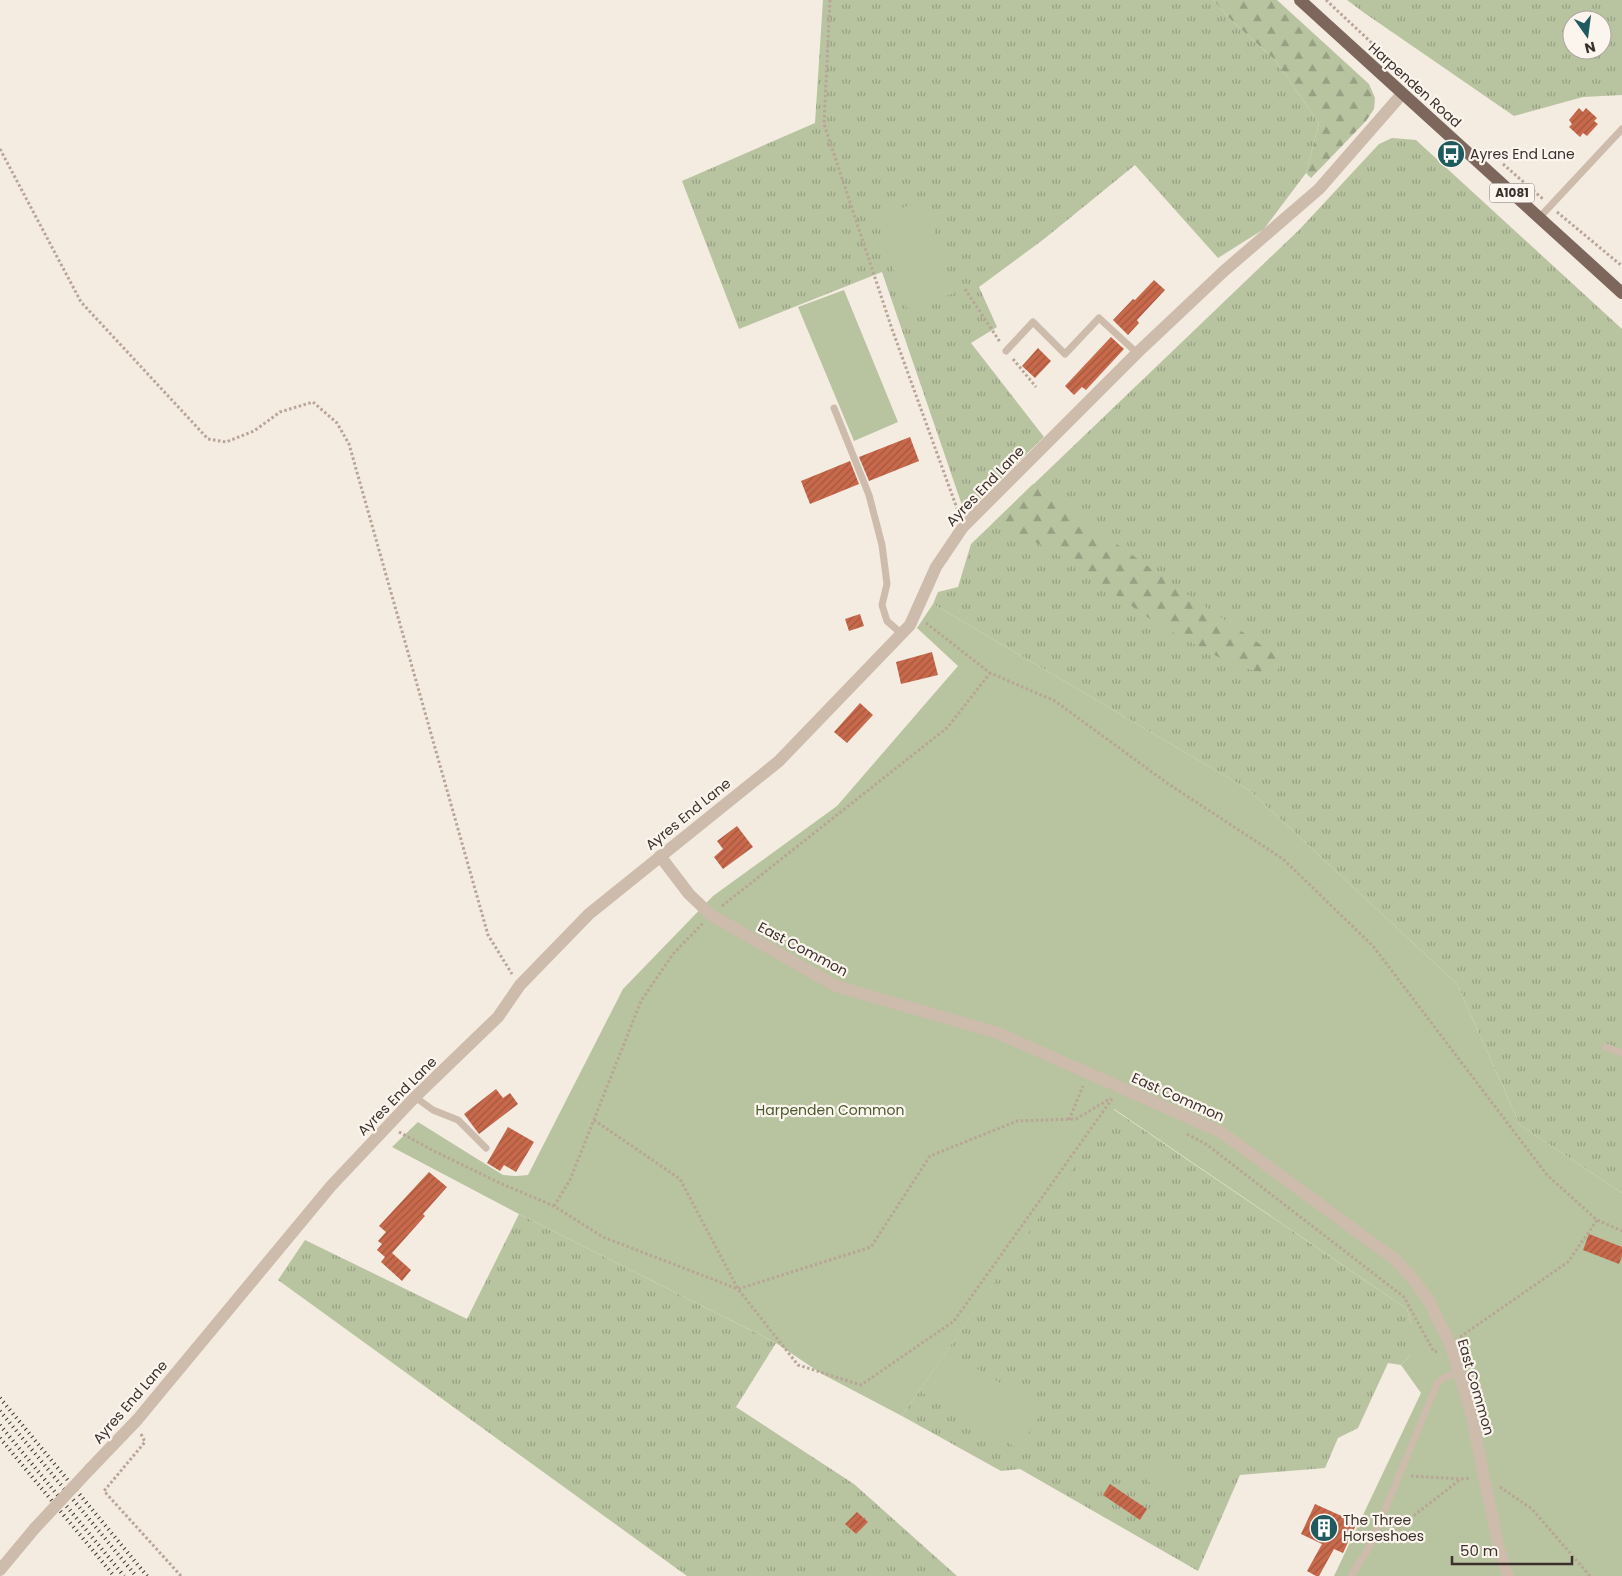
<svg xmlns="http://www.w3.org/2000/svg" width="1622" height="1576" font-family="Poppins,sans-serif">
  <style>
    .grass { fill: url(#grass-tufts); fill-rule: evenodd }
    .forest { fill: url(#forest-firs) }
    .green { fill: #b8c4a0 }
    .building { fill: url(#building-hatch) }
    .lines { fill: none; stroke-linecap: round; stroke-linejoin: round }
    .path { stroke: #b9a596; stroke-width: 3; stroke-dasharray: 2.5 2.5; stroke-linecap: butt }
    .service { stroke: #cdbbac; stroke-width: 7 }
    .minor { stroke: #cdbbac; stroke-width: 12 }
    .primary { stroke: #7d675c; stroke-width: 12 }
    .rail { stroke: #3b302b; stroke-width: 4; stroke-dasharray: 1 4; stroke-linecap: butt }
    .minor-bridge { stroke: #cdbbac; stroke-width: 12 }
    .labels { text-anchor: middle; stroke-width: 4.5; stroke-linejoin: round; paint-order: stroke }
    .shield { fill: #fbf5ee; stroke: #756b66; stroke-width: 1 }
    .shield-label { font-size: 12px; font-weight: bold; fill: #3b302b }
    .street-label { font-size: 14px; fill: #3b302b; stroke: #fbf5ee }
    .poi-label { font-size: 14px; fill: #3b302b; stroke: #fbf5ee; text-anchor: start }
    .park-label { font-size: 14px; fill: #4a5a2e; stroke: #fbf5ee }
  </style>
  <defs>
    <pattern id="grass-tufts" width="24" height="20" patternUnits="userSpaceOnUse" patternTransform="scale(1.25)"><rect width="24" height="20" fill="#b8c4a0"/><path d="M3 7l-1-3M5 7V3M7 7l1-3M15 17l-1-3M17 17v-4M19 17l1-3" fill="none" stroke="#97a083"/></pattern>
    <pattern id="forest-firs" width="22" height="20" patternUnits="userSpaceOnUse" patternTransform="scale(1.25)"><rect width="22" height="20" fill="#b8c4a0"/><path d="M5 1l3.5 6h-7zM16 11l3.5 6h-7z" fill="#97a083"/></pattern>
    <pattern id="building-hatch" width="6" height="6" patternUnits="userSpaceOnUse" patternTransform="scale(1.25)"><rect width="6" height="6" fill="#c8694b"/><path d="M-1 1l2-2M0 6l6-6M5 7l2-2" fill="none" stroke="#a4573f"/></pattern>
  </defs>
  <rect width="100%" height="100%" fill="#f4ebe1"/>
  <!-- grass -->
  <path class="grass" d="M823 0H1213L1232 21 1275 60 1319 123 1306 173 1264 229 1218 258 1135 165 1044 239 979 287 997 327 971 343 1044 437 965 514 882 272 739 329 682 181 815 123Z
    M1347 0H1622V95L1583 97 1514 116 1363 12ZM1572 20H1602V50H1572Z
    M1392 138 1416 140 1622 329V1193L1520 1125 1457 984 1249 790 933 604 938 592 958 587 971 544 1299 230 1379 144Z
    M1113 1109 1407 1309 1411 1324V1355L1401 1365 1388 1363 1358 1428 1338 1438 1325 1468 1240 1475 1198 1571 1020 1469 1001 1471 902 1416Z
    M519 1214 776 1343 736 1407 854 1484 957 1576H687L278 1280 305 1240 467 1319Z"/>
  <!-- forest -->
  <path class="forest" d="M1213 0H1277L1369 84 1375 98 1374 109 1366 121 1311 178 1306 173 1319 123 1275 60 1232 21Z
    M1033 484 1181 590 1270 651 1281 661 1275 676 1233 665 1156 623 1050 549 993 523Z"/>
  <!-- green -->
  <path class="green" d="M924 200 955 293 907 309 876 217Z
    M844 290 898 422 854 441 798 307Z
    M933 604 1249 790 1457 984 1520 1125 1622 1193V1576H1334L1421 1393 1401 1365 1411 1355V1324L1407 1309 1114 1109 902 1416 822 1374 776 1343 519 1214 392 1147 418 1122 503 1175 516 1176 528 1175 623 989 713 896 837 806 958 666 917 628Z
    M949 1351 1043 1410 1019 1449 921 1392Z
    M1162 1454 1189 1471 1173 1496 1146 1480Z"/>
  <!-- building -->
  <path class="building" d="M1579 108 1583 112 1586 108 1597 118 1594 121 1598 124 1587 136 1583 133 1580 137 1569 127 1572 124 1569 120Z
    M1154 280 1165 290 1137 320 1139 323 1128 335 1113 320 1133 299 1135 300Z
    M1111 337 1124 349 1086 390 1082 387 1074 395 1065 386Z
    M1038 348 1051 361 1035 378 1022 366Z
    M910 437 919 461 869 481 859 457Z
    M850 461 859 484 810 504 801 481Z
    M860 614 864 626 849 631 845 619Z
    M932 652 938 675 901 684 896 662Z
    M860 703 873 715 847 743 834 732Z
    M737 826 753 847 723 869 714 857 723 849 717 841Z
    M496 1089 503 1098 510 1093 518 1104 479 1134 464 1114Z
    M508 1127 534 1142 516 1172 504 1165 500 1171 487 1163Z
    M429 1172 447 1187 423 1214 425 1216 392 1253 411 1270 402 1281 381 1262 385 1257 377 1250 382 1244 378 1241 386 1232 379 1226Z
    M1589 1234 1622 1247V1256L1619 1264 1583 1250Z
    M1110 1484 1147 1509 1140 1520 1103 1495Z
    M1315 1504 1357 1523 1343 1553 1334 1549 1319 1576H1316L1307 1571 1322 1544 1301 1534Z
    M857 1512 868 1522 856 1534 845 1524Z"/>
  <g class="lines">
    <!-- path -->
    <path class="path" d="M830 0 824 124 892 329 959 514
      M1326 0 1439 106
      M0 149 81 302 208 439 226 442 254 431 280 412 313 402 337 423 349 444 488 935 512 974
      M1503 164 1543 199
      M1557 212 1622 266
      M965 289 1000 342
      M1013 359 1036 387
      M926 623 990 673 1055 701 1167 783 1283 859 1373 946 1547 1175 1597 1220 1622 1231
      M722 906 948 727 990 673
      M594 1120 680 1179 738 1289 798 1365 861 1385 954 1321 1112 1099
      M1069 1120 1083 1086
      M399 1132 434 1151 502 1184 554 1206 603 1237 738 1289 871 1247 930 1156 1017 1121 1076 1119 1111 1098
      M1187 1134 1206 1144 1404 1297 1434 1352 1438 1351
      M554 1206 570 1180 641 1001 673 954 703 923
      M1460 1337 1568 1262 1597 1220
      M141 1434 145 1442 104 1491 181 1576
      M1411 1476 1461 1479
      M1500 1487 1532 1509 1590 1576
      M1386 1537 1461 1479 1470 1478"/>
    <!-- service -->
    <path class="service" d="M1539 218 1622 129
      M1006 351 1033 322 1065 354 1099 318 1137 353
      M834 408 869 495 882 545 887 584 882 605 887 621 902 634
      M1606 1047 1622 1053
      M415 1097 433 1110 458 1120 486 1148
      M1351 1576 1369 1548 1437 1384 1442 1379 1458 1372"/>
    <!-- minor -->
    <path class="minor" d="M660 856 689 894 711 915 836 986 998 1033 1221 1132 1396 1260 1414 1280 1430 1303 1450 1344 1470 1409 1499 1549 1508 1576
      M90 1469 137 1420 331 1186 415 1097 498 1017 520 985 589 914 779 761 910 625 936 567 963 527 1137 353 1224 271 1319 189 1402 94
      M0 1570 35 1528"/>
    <!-- primary -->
    <path class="primary" d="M1300 0 1622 293"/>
    <!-- rail -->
    <path class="rail" d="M0 1398 147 1576
      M0 1411 136 1576
      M0 1425 124 1576
      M0 1438 114 1576"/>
    <!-- minor-bridge -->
    <path class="minor-bridge" d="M35 1528 90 1469"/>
  </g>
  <!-- icons -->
  <defs>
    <symbol id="bus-disc" viewBox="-11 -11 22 22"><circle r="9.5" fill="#1f5a5e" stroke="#fbf5ee"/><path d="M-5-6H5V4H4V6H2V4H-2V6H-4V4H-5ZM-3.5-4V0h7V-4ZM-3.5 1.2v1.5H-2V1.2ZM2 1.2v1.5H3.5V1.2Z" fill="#fff"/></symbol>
    <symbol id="building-disc" viewBox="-11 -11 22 22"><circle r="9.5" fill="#1f5a5e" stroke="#fbf5ee"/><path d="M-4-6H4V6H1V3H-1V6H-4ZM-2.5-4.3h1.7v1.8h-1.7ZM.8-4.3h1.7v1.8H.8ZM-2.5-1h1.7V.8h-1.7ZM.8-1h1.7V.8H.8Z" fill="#fff"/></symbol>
  </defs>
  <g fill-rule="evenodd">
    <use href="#bus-disc" x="1435" y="138" width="32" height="32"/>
    <use href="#building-disc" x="1308" y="1512" width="32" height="32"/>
  </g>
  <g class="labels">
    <!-- shield labels -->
    <rect class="shield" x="1489.5" y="183.5" width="45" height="19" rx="4"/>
    <g class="shield-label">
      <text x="1512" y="197">A1081</text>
    </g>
    <!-- street labels -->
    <g class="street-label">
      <text transform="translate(1415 85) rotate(42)" y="5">Harpenden Road</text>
      <text transform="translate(985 486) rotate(-46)" y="5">Ayres End Lane</text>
      <text transform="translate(688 814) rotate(-39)" y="5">Ayres End Lane</text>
      <text transform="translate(803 949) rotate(28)" y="5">East Common</text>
      <text transform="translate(397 1096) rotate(-45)" y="5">Ayres End Lane</text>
      <text transform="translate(1178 1097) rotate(24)" y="5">East Common</text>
      <text transform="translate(1476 1387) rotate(74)" y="5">East Common</text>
      <text transform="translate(130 1402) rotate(-49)" y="5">Ayres End Lane</text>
    </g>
    <!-- poi labels -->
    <g class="poi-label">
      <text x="1470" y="159">Ayres End Lane</text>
      <text x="1343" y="1525">The Three<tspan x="1343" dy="16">Horseshoes</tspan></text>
    </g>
    <!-- park labels -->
    <g class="park-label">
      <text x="830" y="1115">Harpenden Common</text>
    </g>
  </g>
  <!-- north arrow -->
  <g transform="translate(1587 35) rotate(166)"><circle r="24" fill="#fbf5ee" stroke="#aea6a0"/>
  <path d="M0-4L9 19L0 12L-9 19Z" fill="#1f5a5e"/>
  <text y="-8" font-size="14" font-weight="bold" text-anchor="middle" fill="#3b302b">N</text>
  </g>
  <!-- scale -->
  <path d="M1452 1556v8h120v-8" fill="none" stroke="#3b302b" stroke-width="2.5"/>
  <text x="1460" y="1556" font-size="15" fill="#3b302b" stroke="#fbf5ee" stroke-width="4" paint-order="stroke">50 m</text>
</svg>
